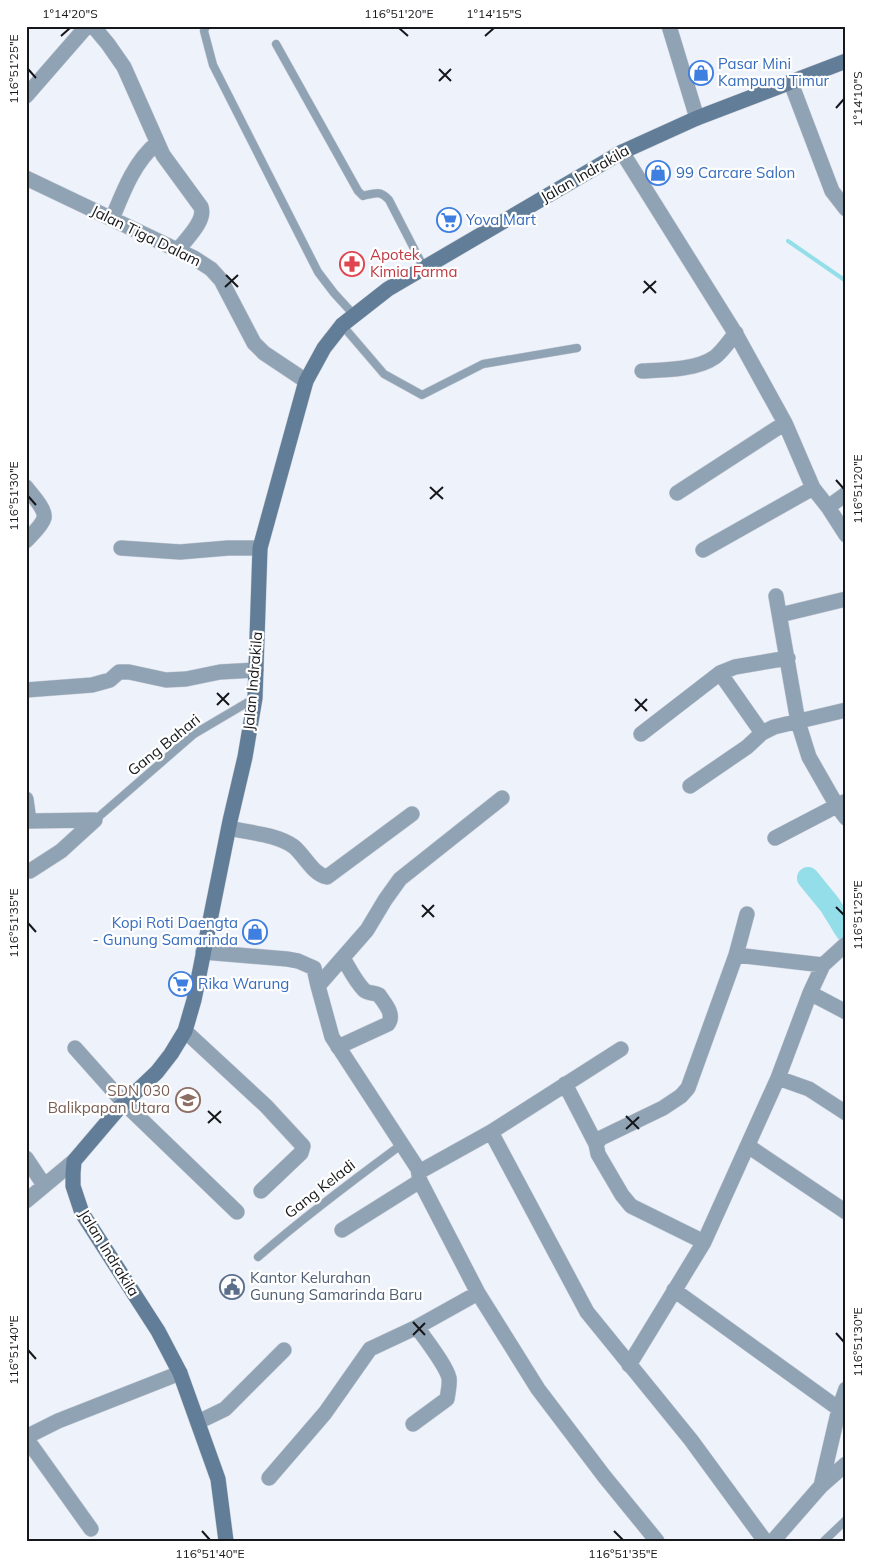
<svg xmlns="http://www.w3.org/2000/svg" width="872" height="1567" font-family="Mulish,sans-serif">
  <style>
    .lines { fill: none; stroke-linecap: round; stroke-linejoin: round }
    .stream { stroke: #93dee9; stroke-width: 4 }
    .river { stroke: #93dee9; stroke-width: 22 }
    .lane-casing { stroke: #cbcfd7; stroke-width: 9 }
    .street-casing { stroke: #cbcfd7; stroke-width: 16 }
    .secondary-casing { stroke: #cbcfd7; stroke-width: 16 }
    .lane { stroke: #90a3b5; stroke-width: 8 }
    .street { stroke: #90a3b5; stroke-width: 15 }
    .secondary { stroke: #617d97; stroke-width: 15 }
    .ticks { fill: none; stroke: #16171a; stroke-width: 2 }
    .labels { text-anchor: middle; stroke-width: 4.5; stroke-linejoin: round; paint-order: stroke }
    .shop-label { font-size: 15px; fill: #366cbe; stroke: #fff; text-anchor: start }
    .street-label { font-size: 15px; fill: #16171a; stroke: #fff }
    .health-label { font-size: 15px; fill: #be3a42; stroke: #fff; text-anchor: start }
    .education-label { font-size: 15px; fill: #785e54; stroke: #fff; text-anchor: end }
    .service-label { font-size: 15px; fill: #4e5e75; stroke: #fff; text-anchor: start }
    .neatline { fill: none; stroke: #16171a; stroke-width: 2 }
    .ticks-label { font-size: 12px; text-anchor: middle; fill: #16171a }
  </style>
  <rect width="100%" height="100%" fill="#eef2fb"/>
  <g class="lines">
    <!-- stream -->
    <path class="stream" d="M788 241 846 281"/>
    <!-- river -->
    <path class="river" d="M808 878 830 905 846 931"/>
    <defs>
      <path id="lane" d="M206 26 204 31 213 65 318 272 334 293 355 316
        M276 44 358 191 363 196C375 193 380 190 389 200L424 268
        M342 325 384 374 422 395 483 364 577 348
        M95 820 194 734 255 698
        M258 1257C304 1217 352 1181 401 1145
        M824 1541 846 1520"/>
      <path id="street" d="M93 26 108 44 124 67 163 155 201 207C206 221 186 239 178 250
        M669 26 697 118
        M791 83 832 191 846 209
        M26 96 87 26
        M622 152 737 336 785 423 813 488 828 507 846 535
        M26 178 194 258 211 269 221 280 254 343 264 353 306 381
        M112 219C123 192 134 162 157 143
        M642 371C664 370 697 370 715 357 723 351 729 341 736 333
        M26 487C31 494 46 509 44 518 42 526 31 535 26 541
        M677 493 785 423
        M828 507 846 494
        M121 548 180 552 228 548H260
        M703 550 813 488
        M776 596 798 722 809 757 837 806 846 818
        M780 615 846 599
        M720 673 762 733
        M26 690 92 685 110 680 119 672H129L166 680 186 679 220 672 256 670
        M641 734 720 673 735 667 788 658
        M690 786 747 747 762 733 774 727 846 710
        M26 799 29 821 95 820
        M229 828C249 833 276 834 293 846 304 854 312 874 327 877L412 814
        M775 838 844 802
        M30 871 61 851 95 820
        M203 952 287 959 298 961 314 968 318 986
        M736 955 747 914
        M810 993 846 1012
        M185 1031 266 1106 303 1146 301 1153 261 1191
        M338 1047 388 1024C395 1014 385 1004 379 995 374 992 368 994 364 990 355 981 349 968 343 958
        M75 1048 124 1103 237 1212
        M778 1078 809 1089 846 1113
        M565 1084 596 1144
        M491 1132 587 1312 691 1440 765 1541
        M748 1146 846 1212
        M26 1158 44 1185
        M419 1172 491 1132 621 1049
        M26 1201 74 1161
        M342 1230 420 1181
        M704 1242 778 1078 810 993 823 965 846 944
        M674 1290 839 1409
        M478 1293 420 1181 418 1169 332 1037 318 986 367 930 385 900 400 879 502 798
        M629 1365 704 1242 631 1206 622 1195 598 1154 596 1144 601 1138 663 1108 681 1096 688 1088 736 955 823 965
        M198 1422 225 1409 284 1350
        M413 1424 447 1399C448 1392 450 1385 449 1378 446 1365 425 1339 417 1327
        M26 1437 58 1421 180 1373
        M26 1438 91 1529
        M269 1478 325 1413 370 1349 417 1327 478 1293 538 1389 604 1476 657 1541
        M821 1486 839 1409 846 1389
        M773 1541 821 1486 846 1464"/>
      <path id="secondary" d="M226 1541 218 1479 180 1373 158 1331 82 1213 73 1186V1173L74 1161 120 1107 157 1072 171 1054 185 1031 194 1000 230 821 245 757 255 698 260 548 306 381 324 348 342 325 388 289 622 152 697 118 846 61"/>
    </defs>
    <!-- lane casing -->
    <use href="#lane" class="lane-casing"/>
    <!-- street casing -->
    <use href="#street" class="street-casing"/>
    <!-- secondary casing -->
    <use href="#secondary" class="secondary-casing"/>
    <!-- lane -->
    <use href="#lane" class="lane"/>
    <!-- street -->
    <use href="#street" class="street"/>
    <!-- secondary -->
    <use href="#secondary" class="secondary"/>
  </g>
  <!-- ticks -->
  <path class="ticks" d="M399 28 408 36M61 36 70 28M485 36 494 28M28 69 36 78M439 69 451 81M439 81 451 69M836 108 844 99M226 275 238 287M644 281 656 293M225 287 238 275M643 293 656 281M836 480 844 489M430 487 443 499M28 496 36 505M430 499 443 487M217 693 229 705M635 699 647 711M217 705 229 693M635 711 647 699M422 905 434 917M836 907 844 915M422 917 434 905M28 923 36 932M208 1111 221 1123M626 1116 639 1129M208 1123 221 1111M626 1129 639 1117M413 1322 425 1335M836 1333 844 1342M413 1335 425 1323M28 1350 36 1359M202 1531 210 1540M614 1531 623 1540"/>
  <!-- icons -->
  <defs>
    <symbol id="shop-ring" viewBox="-11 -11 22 22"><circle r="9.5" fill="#fff" stroke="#3f7fe0" stroke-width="1.5"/><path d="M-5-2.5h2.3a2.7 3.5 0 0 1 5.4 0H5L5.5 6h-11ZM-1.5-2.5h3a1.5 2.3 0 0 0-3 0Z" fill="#3f7fe0"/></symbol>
    <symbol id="supermarket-ring" viewBox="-11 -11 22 22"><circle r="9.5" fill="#fff" stroke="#3f7fe0" stroke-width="1.5"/><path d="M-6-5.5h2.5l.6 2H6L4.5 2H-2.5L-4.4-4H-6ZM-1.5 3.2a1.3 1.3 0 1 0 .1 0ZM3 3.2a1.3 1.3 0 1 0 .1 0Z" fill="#3f7fe0"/></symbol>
    <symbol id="pharmacy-ring" viewBox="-11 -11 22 22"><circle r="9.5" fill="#fff" stroke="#e0444e" stroke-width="1.5"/><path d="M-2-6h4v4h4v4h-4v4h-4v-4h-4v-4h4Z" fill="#e0444e"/></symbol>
    <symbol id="school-ring" viewBox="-11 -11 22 22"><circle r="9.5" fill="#fff" stroke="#8d6e63" stroke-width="1.5"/><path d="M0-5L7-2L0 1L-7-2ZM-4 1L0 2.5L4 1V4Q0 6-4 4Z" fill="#8d6e63"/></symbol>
    <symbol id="civic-ring" viewBox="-11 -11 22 22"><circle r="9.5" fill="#fff" stroke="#5c6f8a" stroke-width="1.5"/><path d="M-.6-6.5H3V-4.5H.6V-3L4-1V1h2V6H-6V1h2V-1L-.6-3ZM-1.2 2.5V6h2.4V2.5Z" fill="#5c6f8a"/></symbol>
  </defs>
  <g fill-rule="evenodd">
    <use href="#shop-ring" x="687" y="59" width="28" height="28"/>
    <use href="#shop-ring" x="644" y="159" width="28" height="28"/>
    <use href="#supermarket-ring" x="435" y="206" width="28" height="28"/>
    <use href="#pharmacy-ring" x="338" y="250" width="28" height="28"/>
    <use href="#shop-ring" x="241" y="918" width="28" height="28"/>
    <use href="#supermarket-ring" x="167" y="970" width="28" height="28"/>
    <use href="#school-ring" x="174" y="1086" width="28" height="28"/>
    <use href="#civic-ring" x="218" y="1273" width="28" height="28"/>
  </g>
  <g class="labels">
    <!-- shop labels -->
    <g class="shop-label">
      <text x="718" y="69">Pasar Mini<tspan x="718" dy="17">Kampung Timur</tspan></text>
      <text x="676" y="178">99 Carcare Salon</text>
      <text x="466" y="225">Yova Mart</text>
      <text x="238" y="928" text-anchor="end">Kopi Roti Daengta<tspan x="238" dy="17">- Gunung Samarinda</tspan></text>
      <text x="198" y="989">Rika Warung</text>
    </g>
    <!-- street labels -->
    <g class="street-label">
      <text transform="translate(585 174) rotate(-30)" y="5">Jalan Indrakila</text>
      <text transform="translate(146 236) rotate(26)" y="5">Jalan Tiga Dalam</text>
      <text transform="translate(253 681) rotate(-85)" y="5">Jalan Indrakila</text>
      <text transform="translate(164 745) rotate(-39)" y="5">Gang Bahari</text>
      <text transform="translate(320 1189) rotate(-38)" y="5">Gang Keladi</text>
      <text transform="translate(109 1253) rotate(58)" y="5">Jalan Indrakila</text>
    </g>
    <!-- health labels -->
    <g class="health-label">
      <text x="370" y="260">Apotek<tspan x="370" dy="17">Kimia Farma</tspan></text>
    </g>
    <!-- education labels -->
    <g class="education-label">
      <text x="170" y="1096">SDN 030<tspan x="170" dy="17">Balikpapan Utara</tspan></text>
    </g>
    <!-- service labels -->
    <g class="service-label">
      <text x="250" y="1283">Kantor Kelurahan<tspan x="250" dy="17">Gunung Samarinda Baru</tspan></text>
    </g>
  </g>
  <!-- border -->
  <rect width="872" height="1567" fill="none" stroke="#ffffff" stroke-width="55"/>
  <rect x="28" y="28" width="816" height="1512" class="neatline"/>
  <g class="ticks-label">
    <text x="70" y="18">1°14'20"S</text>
    <text x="399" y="18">116°51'20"E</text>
    <text x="494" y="18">1°14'15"S</text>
    <text transform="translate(14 69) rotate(-90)" y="4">116°51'25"E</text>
    <text transform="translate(858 99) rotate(-90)" y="4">1°14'10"S</text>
    <text transform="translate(858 489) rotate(-90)" y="4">116°51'20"E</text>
    <text transform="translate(14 496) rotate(-90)" y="4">116°51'30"E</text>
    <text transform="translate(858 915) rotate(-90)" y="4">116°51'25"E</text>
    <text transform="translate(14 923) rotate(-90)" y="4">116°51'35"E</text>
    <text transform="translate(858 1342) rotate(-90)" y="4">116°51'30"E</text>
    <text transform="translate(14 1350) rotate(-90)" y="4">116°51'40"E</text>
    <text x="210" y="1558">116°51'40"E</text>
    <text x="623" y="1558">116°51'35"E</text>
  </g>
</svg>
